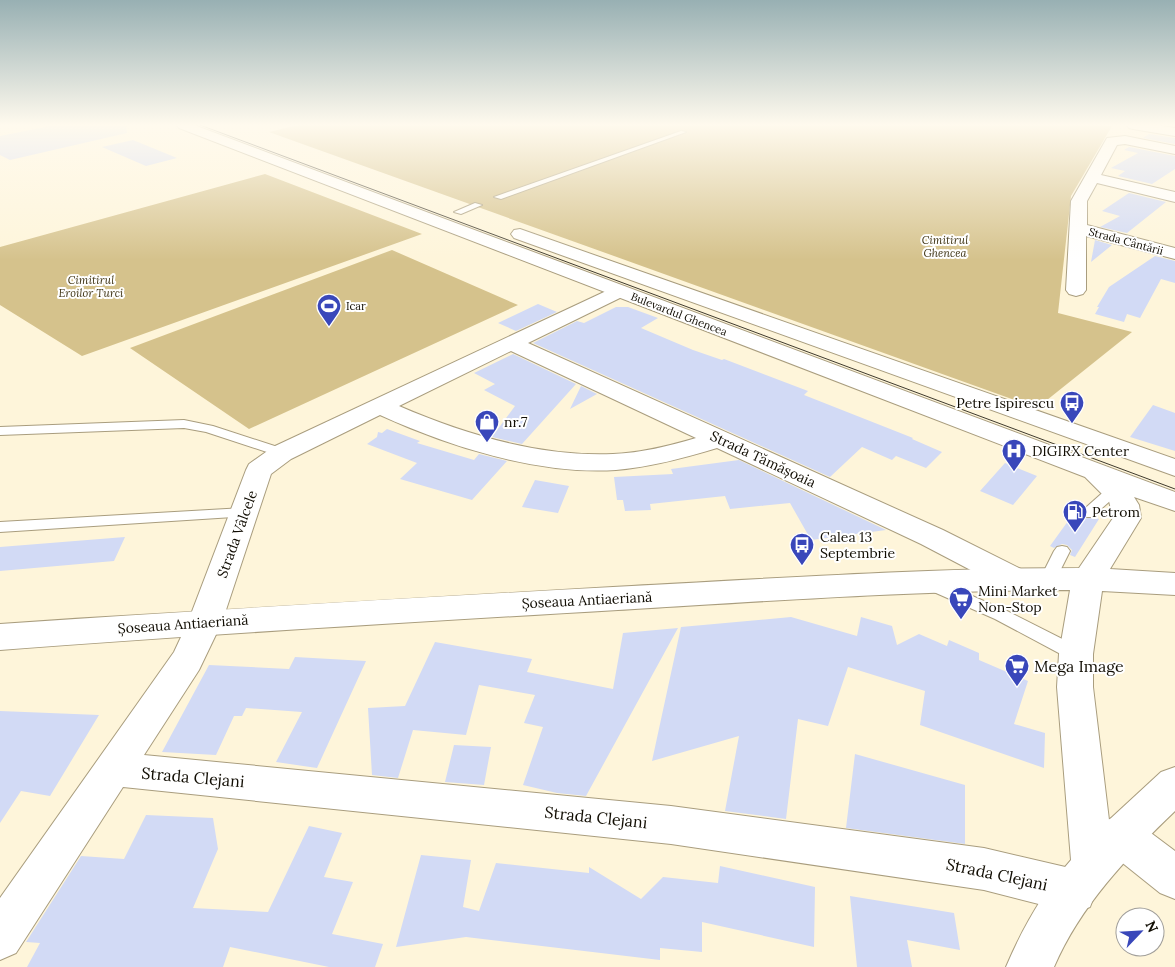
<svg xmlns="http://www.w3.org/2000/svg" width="1175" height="967" font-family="Lora,serif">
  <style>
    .green { fill: #d5c28c }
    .building { fill: #d2daf5 }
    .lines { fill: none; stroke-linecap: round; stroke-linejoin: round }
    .lane-casing { stroke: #a99d7e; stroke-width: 2 }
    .street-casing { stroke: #a99d7e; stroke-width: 2 }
    .secondary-casing { stroke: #a99d7e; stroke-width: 2 }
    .lane { fill: #fff; fill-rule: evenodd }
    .street { fill: #fff; fill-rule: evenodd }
    .secondary { fill: #fff; fill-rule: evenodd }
    .tram { stroke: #3f3a2d; stroke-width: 1 }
    .labels { text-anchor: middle; stroke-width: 4; stroke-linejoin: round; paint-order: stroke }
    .far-park-label { font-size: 11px; font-style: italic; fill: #3e3313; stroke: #fff }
    .far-street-label { font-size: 11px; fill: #110d03; stroke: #fff }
    .far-poi-label { font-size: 11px; fill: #110d03; stroke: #fff; text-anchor: start }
    .poi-label { font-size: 14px; fill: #110d03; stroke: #fff; text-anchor: start }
    .street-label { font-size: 14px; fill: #110d03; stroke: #fff }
    .near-poi-label { font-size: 16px; fill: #110d03; stroke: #fff; text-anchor: start }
    .near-street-label { font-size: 16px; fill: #110d03; stroke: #fff }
  </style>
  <rect width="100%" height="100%" fill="#fef5da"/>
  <!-- green -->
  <path class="green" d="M298 125H1104L1112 126 1071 196 1058 313 1132 332 1037 408 269 132Z
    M265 174 422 234 82 356 0 305V247Z
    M392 250 518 305 249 429 130 348Z"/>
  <!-- building -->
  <path class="building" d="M55 125H126L127 133 10 160 0 155V136Z
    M1149 134 1175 138V144L1143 138Z
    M133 140 177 158 146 166 102 147Z
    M1129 147 1175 156V169L1152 184 1118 176 1125 171 1111 168 1138 153 1124 150Z
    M1129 193 1166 202 1127 233 1100 227 1120 216 1102 211Z
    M1095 240 1112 245 1091 262Z
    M1155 256 1175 261V283L1161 279 1140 318 1127 314 1124 322 1095 314 1099 307H1097L1109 287Z
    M538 304 557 312 516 331 498 323Z
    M616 307H628L658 318 641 328 693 350 722 360 724 359 808 391 804 395 913 438 912 439 942 452 926 468 896 456 892 460 862 447 830 477 533 343 577 321 584 323Z
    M513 354 576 384 522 444 492 437 515 406 484 390 495 384 474 373Z
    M581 386 597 394 570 409Z
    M1153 405 1175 413V451L1130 437Z
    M387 429 420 441 417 443 474 460 479 454 507 461 472 500 400 479 417 463 367 444 377 437 378 432 382 433Z
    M739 460 884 529 886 530 811 540 790 503 730 509 725 496 650 504 651 510 625 511 623 500H617L614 477 673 474 671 469Z
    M1005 463 1037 476 1013 505 980 491Z
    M535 480 569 486 558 513 522 507Z
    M1076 510 1080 511 1078 515 1082 519 1095 517 1099 519 1075 557 1070 555 1072 550 1067 545 1062 544 1054 548 1050 546Z
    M125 537 114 561 0 571V547Z
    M791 617 857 636 861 617 892 626 897 645 919 634 947 646 949 640 979 653V660L1028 681 1014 724 1045 733 1044 768 920 725 925 691 848 667 828 726 798 719 786 819 725 811 739 736 652 761 681 627Z
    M678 628 586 796 557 793 523 785 543 727 524 723 535 695 479 685 466 735 413 730 398 778 372 775 368 708 405 706 435 642 532 659 527 672 613 689 623 633Z
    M295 657 366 661 317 768 276 762 302 712 246 708 242 716H234L216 755 162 752 209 665 289 669Z
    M0 711 99 715 50 796 21 791 0 823Z
    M454 745 491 747 484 785 445 782Z
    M855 754 965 785V844L846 828Z
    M146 815 213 818 218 849 193 908 268 912 309 826 342 833 324 877 353 882 332 934 383 944 375 967H329L230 947 223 967H27L40 943 26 942 81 856 124 859Z
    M421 855 471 860 463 907 479 911 496 863 589 873V867L641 899 663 877 718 883 720 866 815 887 814 947 702 922V952L660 948V960L466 937 396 947Z
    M850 896 954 913 960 950 907 940 912 967H857Z"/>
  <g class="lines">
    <defs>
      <path id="lane" d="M681 131 686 132 501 199 494 197Z
        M475 203 482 205 461 214 454 212Z
        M184 420 213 426 287 450 289 453 282 457 206 432 184 428 0 435V427Z
        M1114 486 1119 487 1121 490 1119 493 1092 517H1082L1080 514 1082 511 1109 487Z
        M244 508 249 510 251 513 249 516 0 532V522Z
        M1062 546 1067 547 1070 551 1054 583 1048 585 1042 583 1040 579 1054 551 1057 547Z
        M933 579 1007 611 1082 649 1085 654 1082 659 1076 661 1070 659 995 619 927 589 925 585 927 581Z"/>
      <path id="street" d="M1125 136 1175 146V154L1125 144 1117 145 1101 175 1175 192V202L1097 183 1087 201V225L1175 248V259L1086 236V290L1083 294 1076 296 1069 294 1066 290 1071 201 1107 138Z
        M619 285 626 287 629 291 626 295 528 343 943 530 1025 571 1030 579 1025 587 1014 590 1003 587 921 544 717 448C684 458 651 467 616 470 539 475 450 447 380 415L291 459 271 474 222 622 199 670 144 755 671 806 984 848 1074 869 1090 875 1096 891 1090 907 1074 913 984 890 671 844 123 787 16 953 0 960V898L174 652 188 622 246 470 249 464 273 447ZM511 351 696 438C669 446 641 453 613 454 540 457 466 435 399 406Z
        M1120 815 1135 821 1175 851V899L1160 893 1105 849 1099 835 1105 821Z"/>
      <path id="secondary" d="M177 125H194L1175 492V511L1134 497 1139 505 1141 518 1110 569 1175 573V595L1102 591 1093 654V687L1109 820 1161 772 1175 767V811C1128 856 1080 906 1054 967H1006C1023 927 1043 892 1071 860L1057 687 1059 654 1070 590C920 590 769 601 618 610 412 622 206 634 0 650V624C204 610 408 598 613 587 768 579 923 568 1079 568L1113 518 1109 501 1085 477 179 128Z
        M1127 125H1155L1175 128V136L1133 129 1129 128Z
        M520 229 1175 459V476L514 238 511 234 514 230Z"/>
    </defs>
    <!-- lane casing -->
    <use href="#lane" class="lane-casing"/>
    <!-- street casing -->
    <use href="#street" class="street-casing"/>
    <!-- secondary casing -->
    <use href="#secondary" class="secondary-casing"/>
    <!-- lane -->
    <use href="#lane" class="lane"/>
    <!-- street -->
    <use href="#street" class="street"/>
    <!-- secondary -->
    <use href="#secondary" class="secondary"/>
    <!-- tram -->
    <path class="tram" d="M200 125 1175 489"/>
  </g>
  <!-- sky -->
  <linearGradient id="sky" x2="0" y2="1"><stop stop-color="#98b0b3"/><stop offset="0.48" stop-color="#fffaee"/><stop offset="1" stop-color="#fffaee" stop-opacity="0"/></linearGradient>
  <rect width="1175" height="260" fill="url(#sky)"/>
  <!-- icons -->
  <defs>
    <symbol id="stadium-pin" viewBox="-11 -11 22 30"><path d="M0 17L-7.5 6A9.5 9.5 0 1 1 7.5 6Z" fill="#3947ba" stroke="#fff"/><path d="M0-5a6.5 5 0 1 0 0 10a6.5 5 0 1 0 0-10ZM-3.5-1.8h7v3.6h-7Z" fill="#fff"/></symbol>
    <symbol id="bus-pin" viewBox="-11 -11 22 30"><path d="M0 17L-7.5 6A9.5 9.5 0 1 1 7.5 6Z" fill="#3947ba" stroke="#fff"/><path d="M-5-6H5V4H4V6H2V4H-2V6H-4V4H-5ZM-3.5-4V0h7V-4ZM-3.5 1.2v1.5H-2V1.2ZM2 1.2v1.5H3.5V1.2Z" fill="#fff"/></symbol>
    <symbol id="shop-pin" viewBox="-11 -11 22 30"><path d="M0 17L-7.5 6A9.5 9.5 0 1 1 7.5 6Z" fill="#3947ba" stroke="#fff"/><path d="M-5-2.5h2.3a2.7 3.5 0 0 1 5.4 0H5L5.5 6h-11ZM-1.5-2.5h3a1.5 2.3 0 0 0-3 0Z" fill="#fff"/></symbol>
    <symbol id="hospital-pin" viewBox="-11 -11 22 30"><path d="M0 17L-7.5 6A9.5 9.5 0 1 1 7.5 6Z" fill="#3947ba" stroke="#fff"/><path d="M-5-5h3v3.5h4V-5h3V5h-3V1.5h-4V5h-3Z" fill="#fff"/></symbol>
    <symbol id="fuel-pin" viewBox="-11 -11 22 30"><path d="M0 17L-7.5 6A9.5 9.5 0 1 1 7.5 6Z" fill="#3947ba" stroke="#fff"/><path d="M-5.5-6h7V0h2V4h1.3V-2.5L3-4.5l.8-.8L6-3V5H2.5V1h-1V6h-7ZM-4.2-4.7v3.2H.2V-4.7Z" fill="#fff"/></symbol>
    <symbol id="supermarket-pin" viewBox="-11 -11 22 30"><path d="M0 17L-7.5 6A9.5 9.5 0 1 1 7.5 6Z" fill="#3947ba" stroke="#fff"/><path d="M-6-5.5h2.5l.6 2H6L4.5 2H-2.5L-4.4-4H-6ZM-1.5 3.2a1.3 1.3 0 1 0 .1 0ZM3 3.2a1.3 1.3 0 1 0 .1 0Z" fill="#fff"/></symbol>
  </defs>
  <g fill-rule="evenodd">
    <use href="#stadium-pin" x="315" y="292" width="28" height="38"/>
    <use href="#bus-pin" x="1058" y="389" width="28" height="38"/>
    <use href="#shop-pin" x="473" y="408" width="28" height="38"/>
    <use href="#hospital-pin" x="1000" y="437" width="28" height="38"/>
    <use href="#fuel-pin" x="1061" y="498" width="28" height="38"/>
    <use href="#bus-pin" x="788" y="531" width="28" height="38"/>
    <use href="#supermarket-pin" x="947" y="585" width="28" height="38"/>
    <use href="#supermarket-pin" x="1003" y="652" width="28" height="38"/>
  </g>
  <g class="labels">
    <!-- far-park labels -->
    <g class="far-park-label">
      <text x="945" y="244">Cimitirul<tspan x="945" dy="13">Ghencea</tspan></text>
      <text x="91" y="284">Cimitirul<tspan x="91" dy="13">Eroilor Turci</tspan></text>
    </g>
    <!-- far-street labels -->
    <g class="far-street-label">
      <text transform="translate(1126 241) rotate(15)" y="4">Strada Cântării</text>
      <text transform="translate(679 314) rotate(21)" y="4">Bulevardul Ghencea</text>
    </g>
    <!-- far-poi labels -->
    <g class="far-poi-label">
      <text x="346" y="310">Icar</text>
    </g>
    <!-- poi labels -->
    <g class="poi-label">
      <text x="1054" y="408" text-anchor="end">Petre Ispirescu</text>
      <text x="504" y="427">nr.7</text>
      <text x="1032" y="456">DIGIRX Center</text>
      <text x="1092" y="517">Petrom</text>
      <text x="820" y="542">Calea 13<tspan x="820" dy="16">Septembrie</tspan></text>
      <text x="978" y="596">Mini Market<tspan x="978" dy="16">Non-Stop</tspan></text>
    </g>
    <!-- street labels -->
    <g class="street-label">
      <text transform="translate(763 459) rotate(25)" y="5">Strada Tămășoaia</text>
      <text transform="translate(237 534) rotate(-70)" y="5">Strada Vâlcele</text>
      <text transform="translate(587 600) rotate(-3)" y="5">Șoseaua Antiaeriană</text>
      <text transform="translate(183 624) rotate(-4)" y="5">Șoseaua Antiaeriană</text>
    </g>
    <!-- near-poi labels -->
    <g class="near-poi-label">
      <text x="1034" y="672">Mega Image</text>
    </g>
    <!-- near-street labels -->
    <g class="near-street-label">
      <text transform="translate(193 777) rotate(5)" y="6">Strada Clejani</text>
      <text transform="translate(596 817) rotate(6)" y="6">Strada Clejani</text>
      <text transform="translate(997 874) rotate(12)" y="6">Strada Clejani</text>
    </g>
  </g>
  <!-- north arrow -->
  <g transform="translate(1140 932) rotate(65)"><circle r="24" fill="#ffffff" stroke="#a09e9a"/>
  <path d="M0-4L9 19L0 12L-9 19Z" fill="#3947ba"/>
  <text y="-8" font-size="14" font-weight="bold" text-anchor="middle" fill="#110d03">N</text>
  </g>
</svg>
